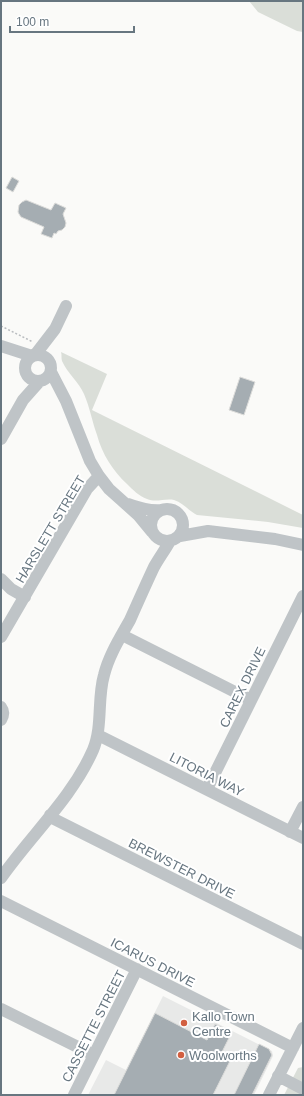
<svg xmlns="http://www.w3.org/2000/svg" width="304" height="1096" font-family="Helvetica,sans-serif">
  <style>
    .built { fill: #e8e9e8 }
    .green { fill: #daded8 }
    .building { fill: #a5adb2; stroke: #dcdcda }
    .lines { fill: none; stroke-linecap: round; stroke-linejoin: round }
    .path { stroke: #babdc0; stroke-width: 1.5; stroke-dasharray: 2 2; stroke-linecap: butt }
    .minor { stroke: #bfc4c7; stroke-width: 12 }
    .poi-dot { fill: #d25f40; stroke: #fff; stroke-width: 1.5 }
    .labels { text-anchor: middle; stroke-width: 4; stroke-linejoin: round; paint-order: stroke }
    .street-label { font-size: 13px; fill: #677680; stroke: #fff }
    .poi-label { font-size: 13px; fill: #677680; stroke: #fff; text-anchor: start }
  </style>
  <rect width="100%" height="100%" fill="#fafaf8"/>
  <!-- built -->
  <path class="built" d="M163 996 272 1051 273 1056 254 1095H88L106 1060 126 1070Z"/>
  <!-- green -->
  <path class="green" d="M249 1H303V32L297 31 258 12Z
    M61 352 107 374 92 410 303 515V528L268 522 197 515C189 511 183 503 174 500 165 498 156 503 147 499 139 496 133 490 127 484 113 471 102 454 97 435 92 421 90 408 84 394 79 382 67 373 62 361 61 358 62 355 61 352Z
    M303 1067V1095H284L298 1068Z"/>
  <!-- building -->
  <path class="building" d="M12 177 19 181 13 192 6 188Z
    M26 200 51 210 55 203 66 208 63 214 66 223 65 227 62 230 58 231 56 234 54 233 52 238 41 234 44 227 21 217 19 214 18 212 19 205 22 202Z
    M240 377 255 382 244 415 229 410Z
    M155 1013 207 1040 215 1024 232 1032 222 1052 232 1057 213 1095H114Z
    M259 1044 269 1049 272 1055 252 1095H234Z"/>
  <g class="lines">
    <!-- path -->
    <path class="path" d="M1 326 33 342"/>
    <!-- minor -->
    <path class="minor" d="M1 346 32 356
      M25 368a13 13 0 1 1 26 0a13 13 0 1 1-26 0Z
      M35 355 55 329 66 306
      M51 372 66 401 90 461 99 476 109 489 138 515 152 532
      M1 439 23 400 39 382
      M128 504C140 508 149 511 162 510
      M151 525a16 16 0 1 1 32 0a16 16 0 1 1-32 0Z
      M180 536 208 531 275 539 303 545
      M1 579 11 589 25 597
      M122 635 251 700
      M1 637 87 489 99 476
      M1 707C4 711 4 715 1 720
      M98 736 102 737 303 838
      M207 789 303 596
      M50 815 52 818 303 944
      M290 832 303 807
      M1 878C31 835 72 798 93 750 103 726 97 699 104 675 109 655 120 638 130 620 138 602 146 584 154 567 159 558 165 550 170 541
      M1 901 293 1048
      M1 1009 94 1055
      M278 1076 303 1089
      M74 1095 137 969
      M269 1095 303 1028"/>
  </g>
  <!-- markers -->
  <g class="poi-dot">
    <circle cx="184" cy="1023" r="4"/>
    <circle cx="181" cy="1055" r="4"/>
  </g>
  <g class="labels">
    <!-- street labels -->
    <g class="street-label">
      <text transform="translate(50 529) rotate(-59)" y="5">HARSLETT STREET</text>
      <text transform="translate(242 687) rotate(-64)" y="5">CAREX DRIVE</text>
      <text transform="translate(207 774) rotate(27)" y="5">LITORIA WAY</text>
      <text transform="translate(182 868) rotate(27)" y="5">BREWSTER DRIVE</text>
      <text transform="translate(153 962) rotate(27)" y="5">ICARUS DRIVE</text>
      <text transform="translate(93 1026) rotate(-63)" y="5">CASSETTE STREET</text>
    </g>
    <!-- poi labels -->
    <g class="poi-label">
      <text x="192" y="1021">Kallo Town<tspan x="192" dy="15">Centre</tspan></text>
      <text x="189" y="1060">Woolworths</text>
    </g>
  </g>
  <!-- border -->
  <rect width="304" height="1096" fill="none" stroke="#677680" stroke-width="4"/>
  <!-- scale -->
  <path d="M10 26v6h124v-6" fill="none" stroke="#677680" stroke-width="2"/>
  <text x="16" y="26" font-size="12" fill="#677680" stroke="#ffffff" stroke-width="3" paint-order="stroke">100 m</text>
</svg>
